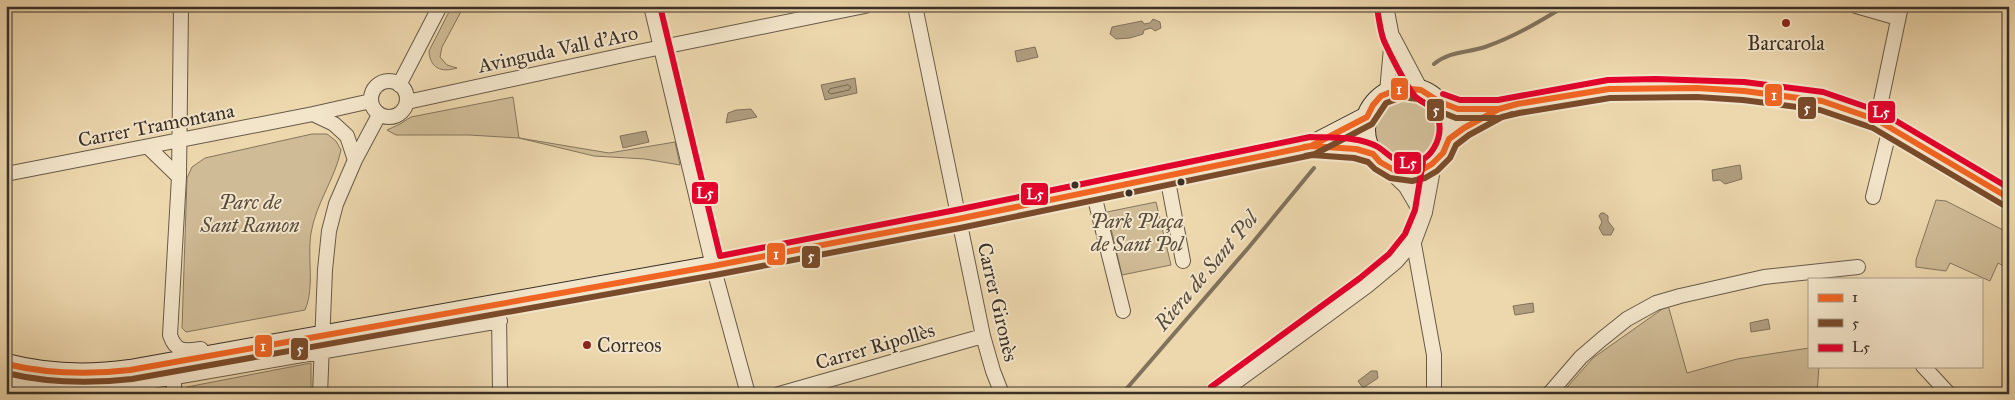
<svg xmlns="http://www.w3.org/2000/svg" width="2015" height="400" font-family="'IM FELL Great Primer',serif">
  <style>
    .green { fill: #cfbb96; stroke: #84765e }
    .water { fill: #b09e7f; stroke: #81725c }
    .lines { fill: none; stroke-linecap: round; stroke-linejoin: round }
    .shore { stroke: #756753; stroke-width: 1 }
    .stream { stroke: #81725c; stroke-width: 4 }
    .minor-casing { stroke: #675a48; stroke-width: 16 }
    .tertiary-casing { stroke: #675a48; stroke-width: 20 }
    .secondary-casing { stroke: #3a3027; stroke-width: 22 }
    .minor { stroke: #f3e5ca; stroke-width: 14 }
    .tertiary { stroke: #f3e5ca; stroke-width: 18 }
    .secondary { stroke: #f3e5ca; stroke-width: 20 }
    .bus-1-casing { stroke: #f3e5ca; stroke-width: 10 }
    .bus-2-casing { stroke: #f3e5ca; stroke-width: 10 }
    .bus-3-casing { stroke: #f3e5ca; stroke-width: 10 }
    .bus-1 { stroke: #f26522; stroke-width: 6 }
    .bus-2 { stroke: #7a4b2a; stroke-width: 6 }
    .bus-3 { stroke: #e4002b; stroke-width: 6 }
    .poi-dot { fill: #8f2418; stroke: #f3e5ca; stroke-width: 2 }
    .bus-dot { fill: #3a3027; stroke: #f3e5ca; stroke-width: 2 }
    .labels { text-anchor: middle; stroke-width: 4; stroke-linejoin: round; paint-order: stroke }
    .poi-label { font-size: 20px; fill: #3a3027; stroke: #f3e5ca }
    .street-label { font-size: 20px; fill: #3a3027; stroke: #f3e5ca }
    .park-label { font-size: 20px; font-style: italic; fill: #584c3d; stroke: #f3e5ca }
    .water-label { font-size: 21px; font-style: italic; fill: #584c3d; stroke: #f3e5ca }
    .line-badge { stroke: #f3e5ca; stroke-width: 2 }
    .badge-label { font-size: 14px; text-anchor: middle; font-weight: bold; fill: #fff }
  </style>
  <rect width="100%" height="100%" fill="#edd7ad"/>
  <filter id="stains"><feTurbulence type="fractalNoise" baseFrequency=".004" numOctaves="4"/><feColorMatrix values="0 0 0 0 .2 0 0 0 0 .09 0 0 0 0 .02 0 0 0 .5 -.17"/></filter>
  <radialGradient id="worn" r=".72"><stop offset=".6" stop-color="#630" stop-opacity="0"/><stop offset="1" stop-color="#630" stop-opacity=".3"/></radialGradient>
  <!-- green -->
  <path class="green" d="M452 6H464L442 47 440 57 447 65 457 68C441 73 430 68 429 51Z
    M1375 130a34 34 0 1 1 68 0a34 34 0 1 1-68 0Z
    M513 97 519 138 609 153 675 142 680 165 645 159 594 156 519 138 469 135H396L387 130 400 124 411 117Z
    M312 134H327L336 141 341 150C335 179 316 203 311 233 307 259 315 286 305 310L186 332 182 328 187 178 192 167 205 158Z
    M1936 200 1946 201 2009 233V269L1998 263 1990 281 1950 263 1946 271 1916 267V260Z
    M1156 202 1171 265 1122 275 1107 212Z
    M1668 305 1687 373 1737 359 1809 348V366H1819L1817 394H1561L1593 358Z
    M311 363V394H187V387Z"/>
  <!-- water -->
  <path class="water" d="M1153 19 1160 22 1161 28 1155 31 1151 28 1144 30 1143 34 1130 38 1116 39 1110 34 1112 27 1142 21 1144 24 1150 23Z
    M1035 47 1038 57 1017 62 1015 51Z
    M855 78 857 93 825 100 821 85Z
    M751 109 757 117 726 123 728 113 736 110Z
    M646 131 649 142 623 148 620 136Z
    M1740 165 1742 179 1725 184 1720 180 1713 181 1712 170Z
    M1601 213H1604L1608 216V221L1614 229 1611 235H1603L1599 228 1602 222 1599 216Z
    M1533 303 1534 312 1515 315 1513 306Z
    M1768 319 1770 329 1751 332 1750 323Z
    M1371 371H1377L1378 378 1363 388 1358 381Z"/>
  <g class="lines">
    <!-- shore -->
    <path class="shore" d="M848 85 851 87 849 90 831 94 828 92 830 89Z"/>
    <!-- stream -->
    <path class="stream" d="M1434 64C1450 51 1467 53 1485 47 1514 37 1539 22 1565 6
      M1122 394 1249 247 1314 168"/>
    <defs>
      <path id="minor" d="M181 6 179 177 170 335C176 353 185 351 201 349
        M651 6 713 266 748 394
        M915 6 983 336 993 371 1002 394
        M1386 6 1392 37 1387 92
        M1856 6 1898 18
        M1393 37 1421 90
        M371 99a18 18 0 1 1 36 0a18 18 0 1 1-36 0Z
        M399 85 440 6
        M407 102 633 53 865 6
        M313 114 334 124 347 136 355 160
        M1877 120 1901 6
        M148 147 179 177
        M6 174 313 114 371 101
        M1167 176 1183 261
        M1093 191 1123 311
        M1873 197 1890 128
        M1413 239 1434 355V394
        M499 312 500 394
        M1923 366 1949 394
        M6 378 50 390 82 389 129 385 500 321
        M174 394V376
        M320 394 325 270 329 231 336 204 355 160 379 115
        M779 394 983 336
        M1549 394 1581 357 1602 339 1627 319 1656 303 1680 296 1764 277 1858 267"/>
      <path id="tertiary" d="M1388 167 1407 185 1423 212
        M1216 394 1365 285 1395 260 1413 239 1423 212 1432 164"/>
      <path id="secondary" d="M1365 130a42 42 0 1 1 84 0a42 42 0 1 1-84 0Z
        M1440 102 1458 109H1499L1609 89 1656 88 1744 91 1822 101 1877 120 2009 198
        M1449 139 1498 109
        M1311 146 1367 117
        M6 364C48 375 87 376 130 370L713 266 958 219 1311 146 1356 149 1373 154"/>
    </defs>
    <!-- minor casing -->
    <use href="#minor" class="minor-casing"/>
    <!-- tertiary casing -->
    <use href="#tertiary" class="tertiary-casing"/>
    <!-- secondary casing -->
    <use href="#secondary" class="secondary-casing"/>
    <!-- minor -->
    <use href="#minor" class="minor"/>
    <!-- tertiary -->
    <use href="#tertiary" class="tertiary"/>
    <!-- secondary -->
    <use href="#secondary" class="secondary"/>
    <defs>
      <path id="bus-1" d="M1304 147 1311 146 1367 117 1373 105 1381 96 1401 88 1421 90 1440 102 1458 109H1499L1509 106
        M6 364C48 374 88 375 130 370L713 266 958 219 1311 146 1356 149 1373 154 1380 162 1394 170 1411 172 1422 170 1432 164 1443 153 1449 139 1464 128 1499 109 1517 104 1609 89 1697 88 1744 91 1822 101 1877 120 2009 198"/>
      <path id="bus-2" d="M1305 156 1315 154 1372 124 1386 103 1402 97 1418 99 1436 110 1456 118H1500L1512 114
        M6 373C48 383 89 384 132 379L715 275 960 228 1312 155 1354 158 1368 162 1375 169 1390 178 1412 181 1425 178 1437 171 1450 158 1456 145 1469 135 1502 117 1519 113 1610 98 1697 97 1743 100 1820 110 1873 128 2005 206"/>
      <path id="bus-3" d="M660 6 720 256 956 210 1310 137C1330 138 1359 136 1378 147 1388 153 1393 162 1407 163 1431 164 1444 138 1438 117 1433 103 1421 104 1414 95 1405 84 1390 54 1384 41 1380 31 1379 18 1377 8
        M1443 94 1460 100H1498L1608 80 1656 79 1744 82 1823 92 1881 112 2009 188
        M1211 387 1360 278 1389 254 1405 234 1415 210 1423 162"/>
    </defs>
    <!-- bus-1 casing -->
    <use href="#bus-1" class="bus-1-casing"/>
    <!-- bus-2 casing -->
    <use href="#bus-2" class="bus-2-casing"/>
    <!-- bus-3 casing -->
    <use href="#bus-3" class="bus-3-casing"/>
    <!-- bus-1 -->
    <use href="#bus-1" class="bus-1"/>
    <!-- bus-2 -->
    <use href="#bus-2" class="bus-2"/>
    <!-- bus-3 -->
    <use href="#bus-3" class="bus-3"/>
  </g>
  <!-- markers -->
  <g class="poi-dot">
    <circle cx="1786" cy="23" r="5"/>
    <circle cx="587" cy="345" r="5"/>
  </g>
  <g class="bus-dot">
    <circle cx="1181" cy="182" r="4.5"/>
    <circle cx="1075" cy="185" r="4.5"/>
    <circle cx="1129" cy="193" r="4.5"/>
  </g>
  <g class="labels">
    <!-- poi labels -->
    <g class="poi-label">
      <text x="1786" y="50">Barcarola</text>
      <text x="597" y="352" text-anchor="start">Correos</text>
    </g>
    <!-- street labels -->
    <g class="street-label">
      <text transform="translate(558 49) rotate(-12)" y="7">Avinguda Vall d'Aro</text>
      <text transform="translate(156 125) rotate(-11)" y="7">Carrer Tramontana</text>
      <text transform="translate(998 302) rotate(77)" y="7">Carrer Gironès</text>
      <text transform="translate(875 346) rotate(-16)" y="7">Carrer Ripollès</text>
    </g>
    <!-- park labels -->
    <g class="park-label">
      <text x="250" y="209">Parc de<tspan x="250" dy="23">Sant Ramon</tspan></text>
      <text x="1137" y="228">Park Plaça<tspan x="1137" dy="23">de Sant Pol</tspan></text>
    </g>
    <!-- water labels -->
    <g class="water-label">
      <text transform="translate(1206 271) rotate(-50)" y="7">Riera de Sant Pol</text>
    </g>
  </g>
  <g class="line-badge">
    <rect x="1390" y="77" width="19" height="24" rx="5" fill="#f26522"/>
    <rect x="1764" y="83" width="19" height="24" rx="5" fill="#f26522"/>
    <rect x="1797" y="96" width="20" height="24" rx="5" fill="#7a4b2a"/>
    <rect x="1426" y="98" width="19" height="24" rx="5" fill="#7a4b2a"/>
    <rect x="1867" y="100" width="29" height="24" rx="5" fill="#e4002b"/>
    <rect x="1393" y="151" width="29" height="24" rx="5" fill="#e4002b"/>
    <rect x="691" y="181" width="28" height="24" rx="5" fill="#e4002b"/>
    <rect x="1020" y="182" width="29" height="24" rx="5" fill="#e4002b"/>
    <rect x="766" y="242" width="20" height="24" rx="5" fill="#f26522"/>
    <rect x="801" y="245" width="20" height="24" rx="5" fill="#7a4b2a"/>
    <rect x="254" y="334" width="19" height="24" rx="5" fill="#f26522"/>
    <rect x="290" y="337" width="19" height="24" rx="5" fill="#7a4b2a"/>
  </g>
  <g class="badge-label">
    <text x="1399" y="94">1</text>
    <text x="1774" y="100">1</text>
    <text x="1807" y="113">5</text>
    <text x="1436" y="115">5</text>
    <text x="1881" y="117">L5</text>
    <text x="1408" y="168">L5</text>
    <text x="705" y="198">L5</text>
    <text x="1035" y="199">L5</text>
    <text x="776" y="259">1</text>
    <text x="811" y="261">5</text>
    <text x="263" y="351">1</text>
    <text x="300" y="354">5</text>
  </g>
  <!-- margin -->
  <rect width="2015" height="400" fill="none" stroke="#edd7ad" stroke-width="25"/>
  <rect x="8" y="8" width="2000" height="385" fill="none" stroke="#3a3027" stroke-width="2.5"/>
  <rect x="12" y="12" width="1990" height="375" fill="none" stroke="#3a3027"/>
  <!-- legend -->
  <rect x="1808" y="278" width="175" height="90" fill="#f3e5ca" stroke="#a99d89"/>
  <rect x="1818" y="294" width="25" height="8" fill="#f26522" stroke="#a99d89"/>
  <text x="1852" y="302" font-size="15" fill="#3a3027">1</text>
  <rect x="1818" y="319" width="25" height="8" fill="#7a4b2a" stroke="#a99d89"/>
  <text x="1852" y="328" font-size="15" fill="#3a3027">5</text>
  <rect x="1818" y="344" width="25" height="8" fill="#e4002b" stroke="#a99d89"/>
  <text x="1852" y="352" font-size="15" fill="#3a3027">L5</text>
  <rect width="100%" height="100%" filter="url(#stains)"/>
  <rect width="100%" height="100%" fill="url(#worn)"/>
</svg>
